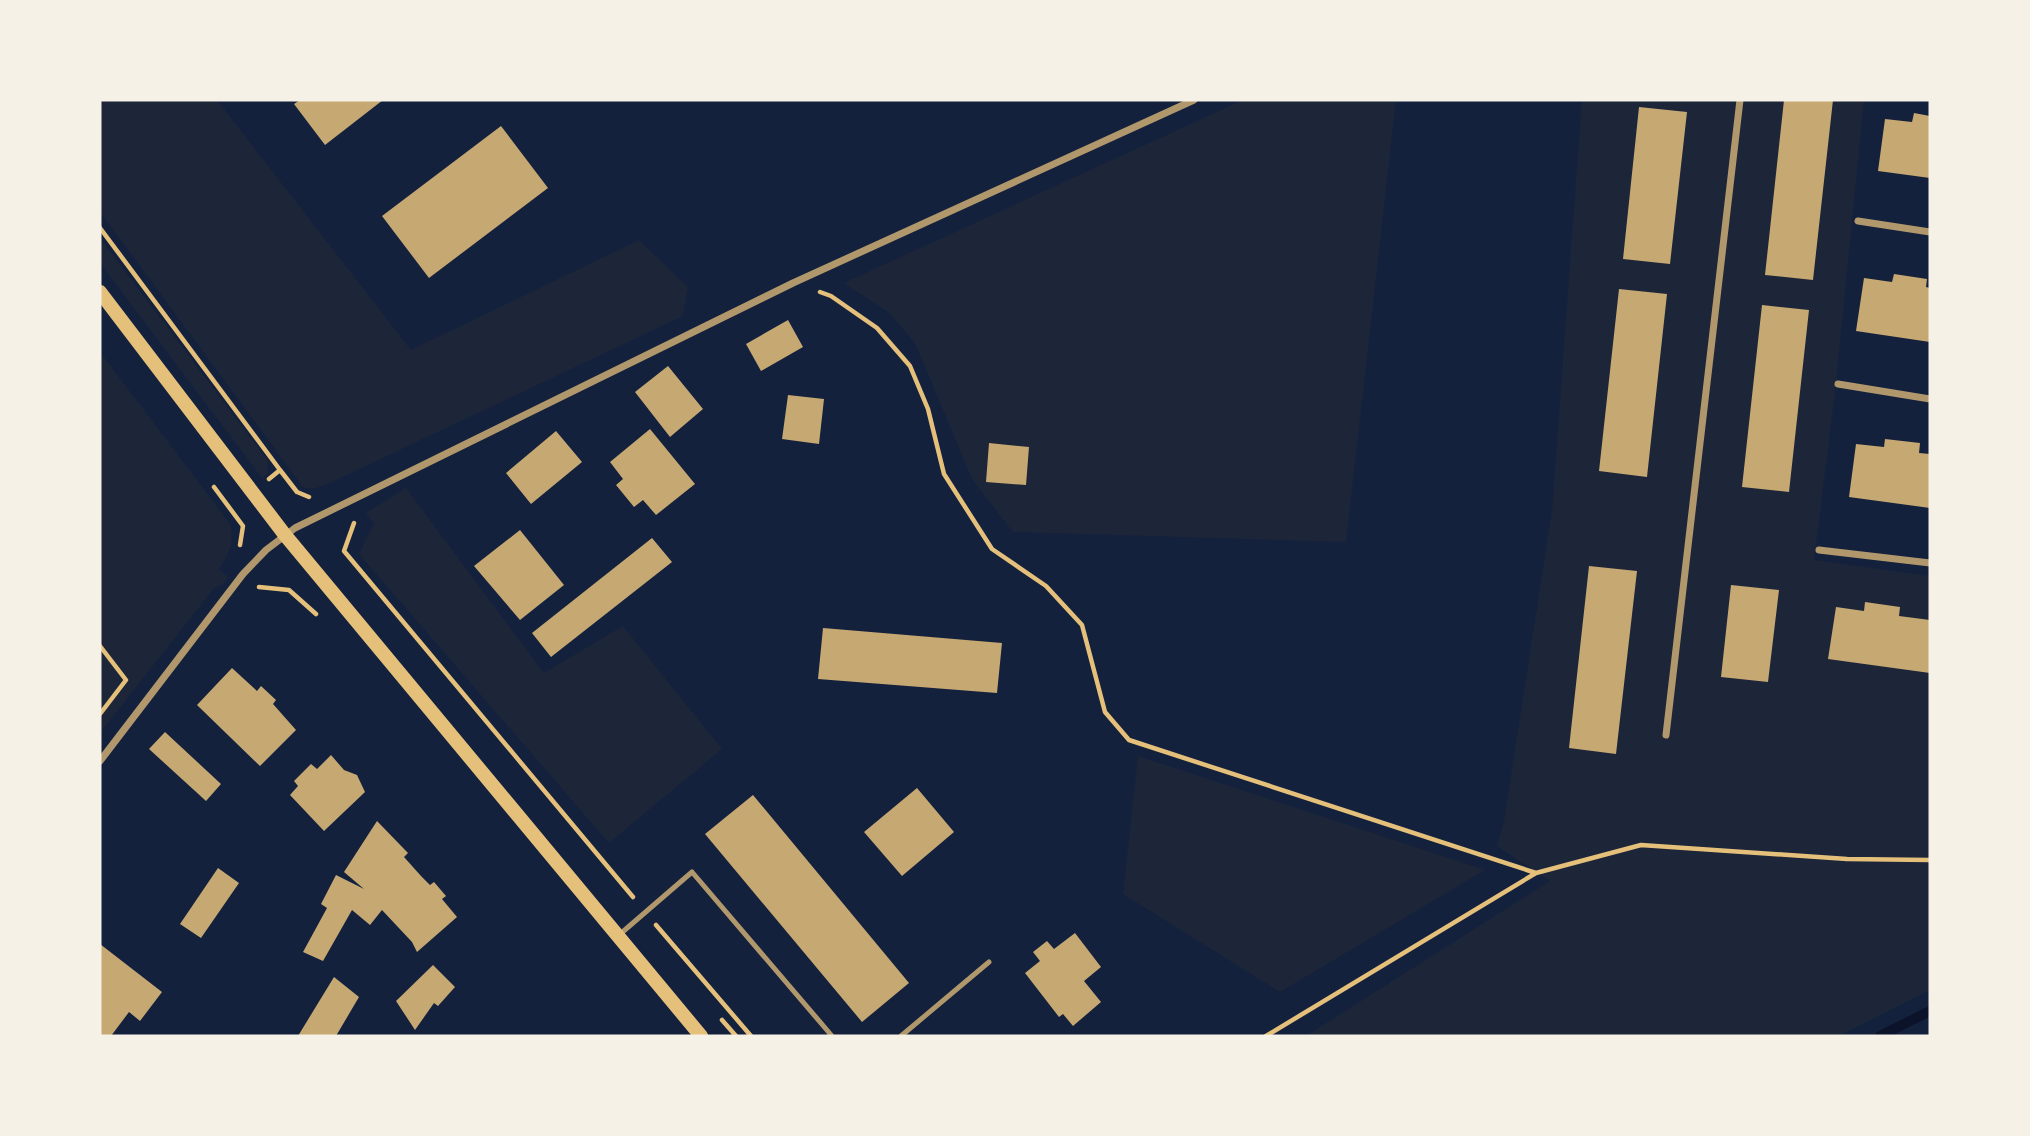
<svg xmlns="http://www.w3.org/2000/svg" width="2030" height="1136" font-family="Rubik,sans-serif">
  <style>
    .green { fill: #1d2539 }
    .lines { fill: none; stroke-linecap: round; stroke-linejoin: round }
    .stream { stroke: #0b132b; stroke-width: 10 }
    .building { fill: #c6a872 }
    .path { stroke: #e5c07b; stroke-width: 4.5 }
    .service { stroke: #b1986c; stroke-width: 5 }
    .minor { stroke: #b1986c; stroke-width: 7 }
    .secondary { stroke: #e5c07b; stroke-width: 14 }
  </style>
  <rect width="100%" height="100%" fill="#14213d"/>
  <!-- green -->
  <path class="green" d="M100 100H217L411 350 639 240 688 287 683 316 332 482 314 489 303 487 100 212Z
    M1243 100H1396L1346 542 1013 532 972 479 915 343 888 312 844 283Z
    M1582 100H1864L1835 392 1814 560 1930 576V990L1839 1036H1306L1550 881 1497 846 1504 821 1552 511Z
    M100 238 268 461 267 474 262 478 100 263Z
    M100 352 230 524C235 543 229 553 219 569L228 577 222 585 214 588 100 733Z
    M406 488 544 673 623 626 722 749 609 843 359 554 374 523 366 513Z
    M1138 756 1485 870 1280 992 1123 894Z"/>
  <g class="lines">
    <!-- stream -->
    <path class="stream" d="M1880 1036 1930 1011"/>
  </g>
  <!-- building -->
  <path class="building" d="M300 100H383L325 145 294 104Z
    M1784 100H1833L1813 280 1765 275Z
    M1639 107 1687 112 1670 264 1623 259Z
    M1914 113 1930 116V178L1878 171 1885 119 1912 122Z
    M501 126 548 188 429 278 382 216Z
    M1894 274 1927 279 1926 287 1930 288V342L1856 331 1864 278 1892 282Z
    M1619 289 1667 294 1647 477 1599 471Z
    M1762 305 1809 310 1789 492 1742 487Z
    M788 320 803 347 761 371 746 344Z
    M668 366 703 409 670 437 635 392Z
    M788 395 824 399 819 444 782 439Z
    M650 429 695 484 656 515 643 500 634 507 616 485 623 479 610 462Z
    M556 431 582 462 531 504 506 473Z
    M1885 439 1920 443 1919 453 1930 454V508L1849 497 1856 444 1884 447Z
    M989 443 1029 447 1026 485 986 482Z
    M520 530 564 585 520 620 474 566Z
    M652 538 672 562 551 657 532 633Z
    M1589 566 1637 571 1616 754 1569 748Z
    M1731 585 1779 590 1768 682 1721 677Z
    M1865 602 1900 607 1899 616 1930 620V673L1828 659 1836 607 1864 611Z
    M823 628 1002 643 997 693 818 679Z
    M232 668 257 691 261 686 276 700 273 704 296 730 260 766 197 705Z
    M165 732 221 784 206 801 149 749Z
    M331 755 344 770 357 775 365 792 324 831 290 795 298 786 294 781 311 764 317 769Z
    M917 788 954 832 902 876 864 832Z
    M753 795 909 983 862 1022 705 834Z
    M377 821 408 853 404 857 421 876 430 885 434 882 446 896 442 899 457 917 417 952 412 942 382 910 370 925 352 910 323 961 303 952 327 908 321 904 336 875 364 889 344 872Z
    M218 868 239 883 201 938 180 924Z
    M1075 933 1101 967 1084 981 1101 1002 1073 1026 1063 1014 1059 1017 1025 973 1040 961 1033 952 1047 941 1054 949Z
    M100 944 162 992 140 1021 129 1012 111 1036H100Z
    M433 965 455 987 438 1006 434 1003 415 1030 396 1001Z
    M334 977 359 997 336 1036H298Z"/>
  <g class="lines">
    <!-- path -->
    <path class="path" d="M100 228 280 470
      M820 292 831 296 877 328 910 366 928 409 944 474 992 549 1046 586 1082 625 1105 712 1129 740 1536 873
      M269 479 280 470 297 492 309 497
      M214 487 243 526 240 545
      M354 523 344 551 633 897
      M259 587 289 590 316 614
      M100 646 126 680 100 714
      M656 925 751 1036
      M722 1020 736 1036
      M1266 1036 1536 873 1641 845 1847 859 1930 860"/>
    <!-- service -->
    <path class="service" d="M619 935 692 872 832 1036
      M901 1036 989 962"/>
    <!-- minor -->
    <path class="minor" d="M1858 221 1930 232
      M1838 384 1930 399
      M1819 550 1930 563
      M1666 735 1740 100
      M100 761 243 574 266 550 295 528 793 283 1194 100"/>
    <!-- secondary -->
    <path class="secondary" d="M100 292 285 535 701 1036"/>
  </g>
  <!-- border -->
  <rect width="2030" height="1136" fill="none" stroke="#f6f1e7" stroke-width="203"/>
</svg>
